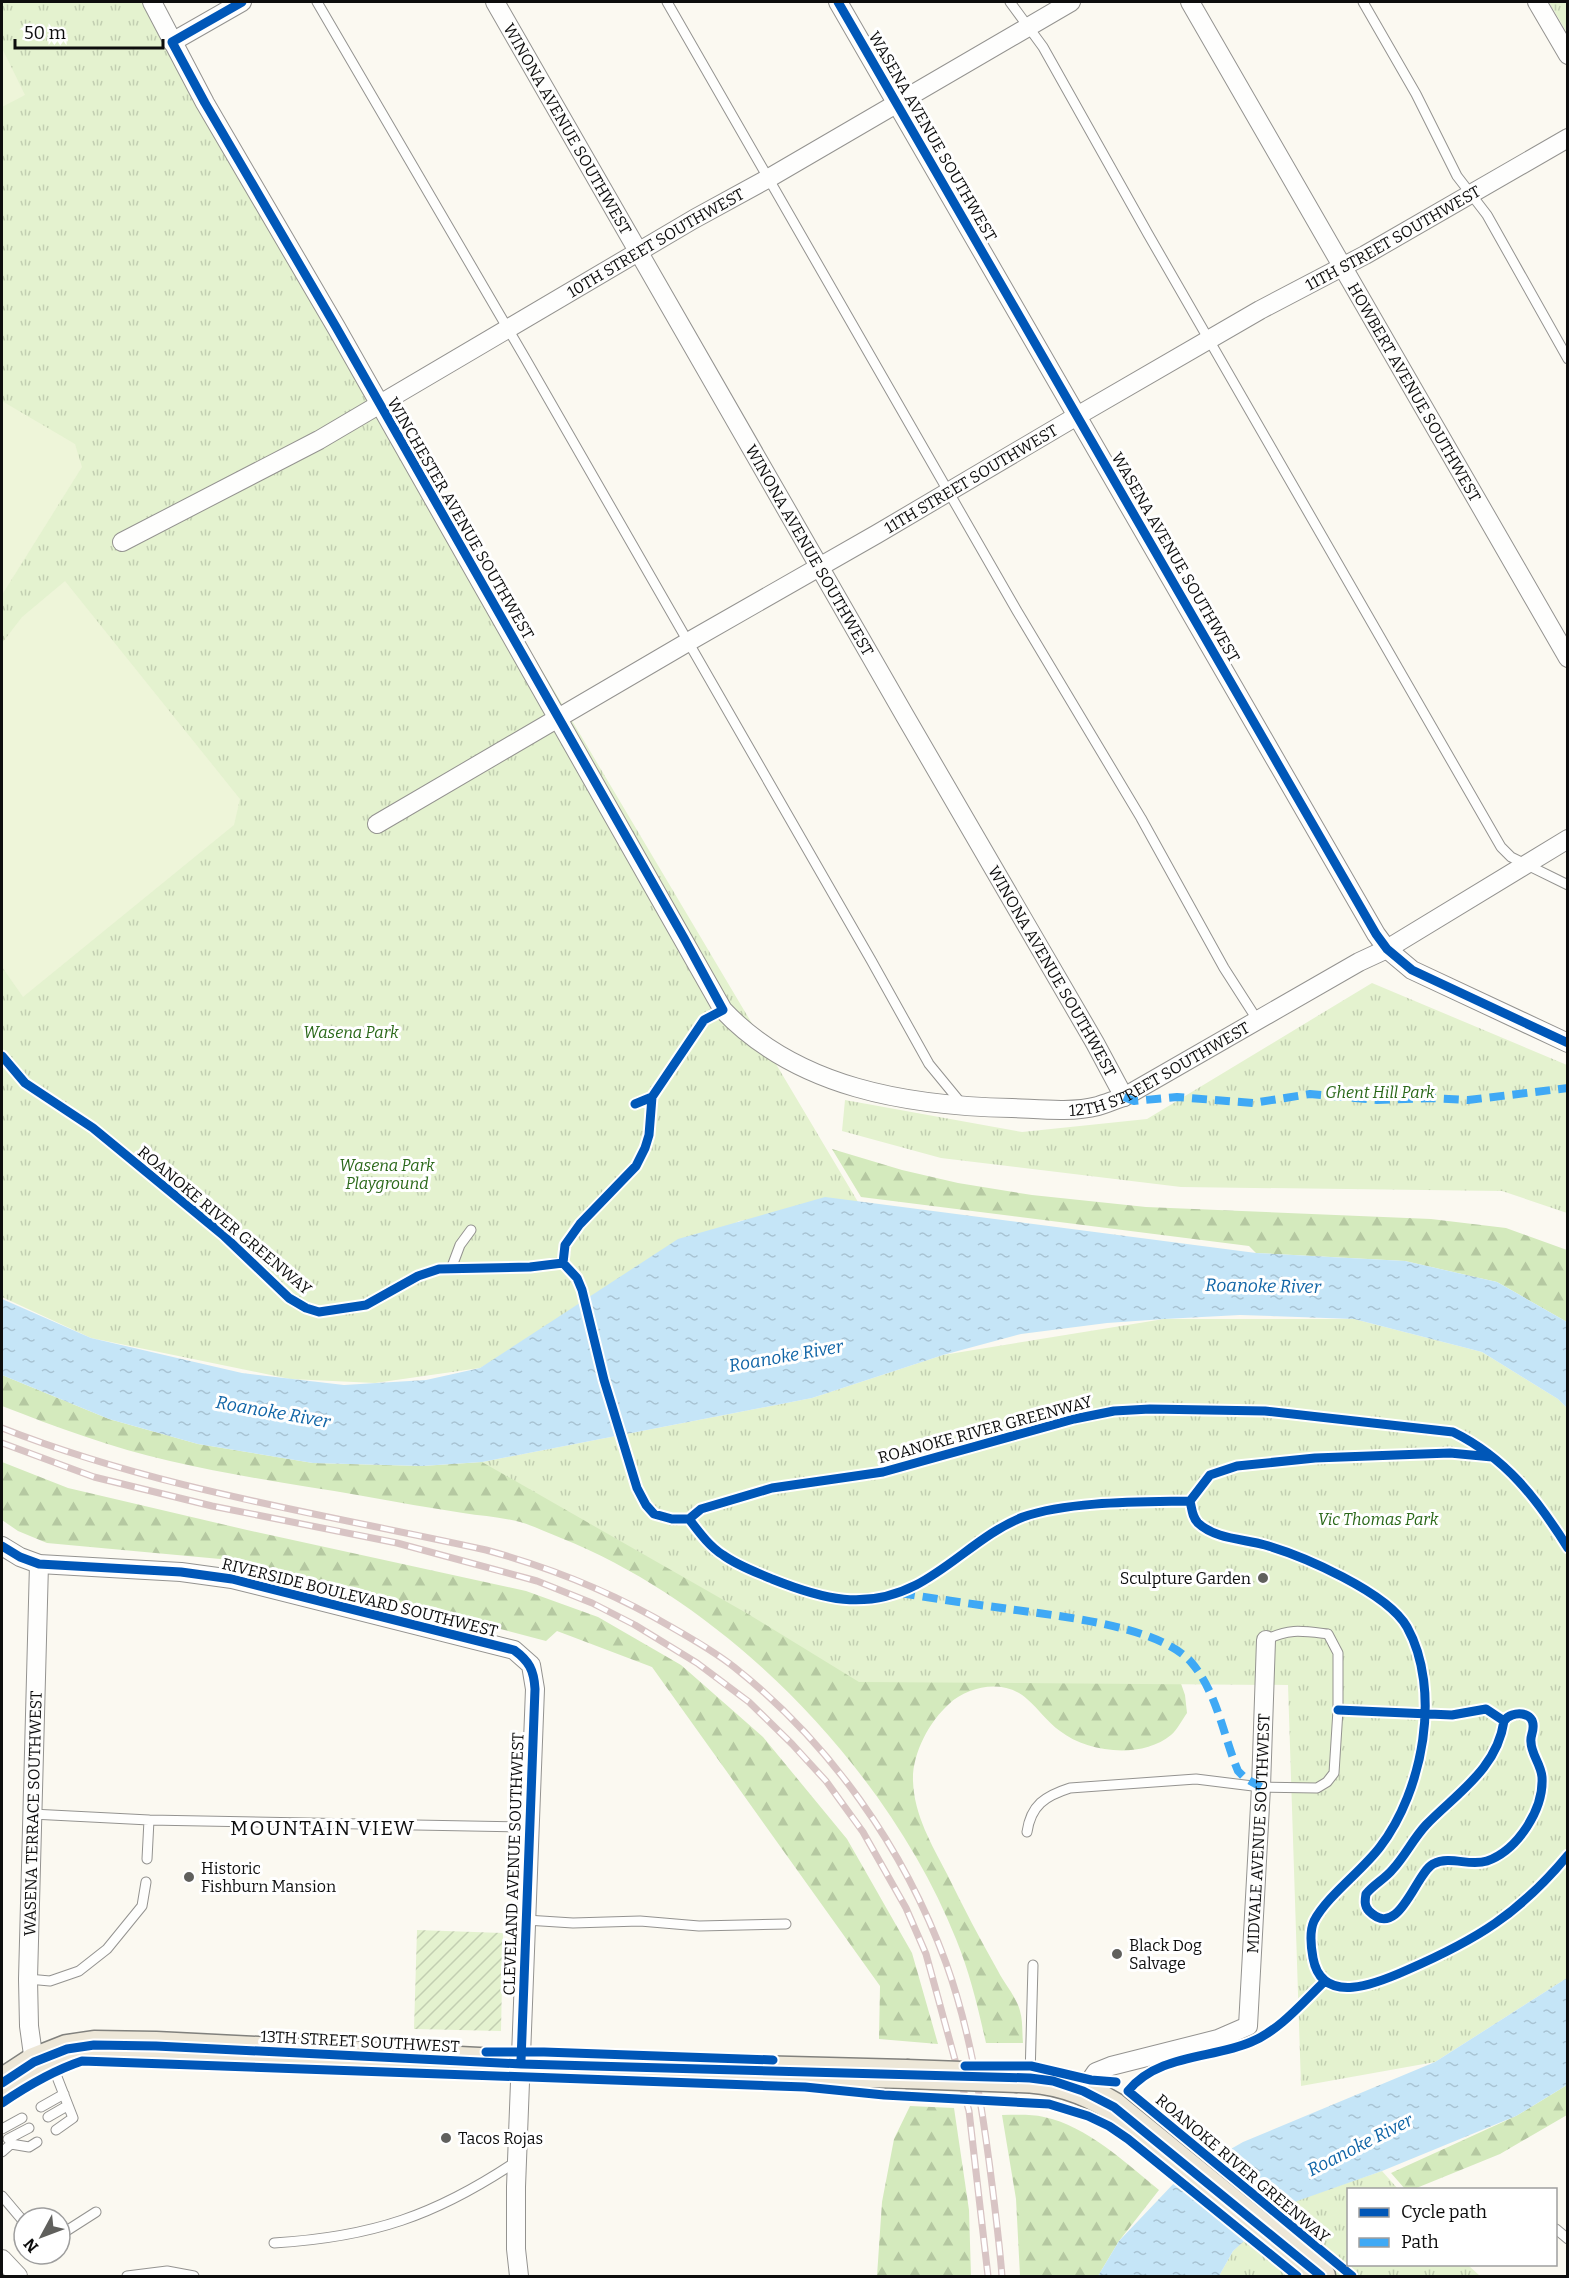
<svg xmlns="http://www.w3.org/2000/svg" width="1569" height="2278" font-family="Bitter,serif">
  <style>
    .forest { fill: url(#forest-firs) }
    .park { fill: url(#park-tufts) }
    .garden { fill: url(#garden-furrows) }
    .pitch { fill: #eef5d9 }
    .water { fill: url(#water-ripples) }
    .pier { fill: #fbf9f1 }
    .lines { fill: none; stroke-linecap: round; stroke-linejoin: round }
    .service-casing { stroke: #949390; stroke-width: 11 }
    .minor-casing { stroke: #949390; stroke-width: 20 }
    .primary-casing { stroke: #81817d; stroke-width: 31 }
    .service { stroke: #fefefd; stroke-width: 9 }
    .minor { stroke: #fefefd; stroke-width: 18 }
    .primary { stroke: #ede7d8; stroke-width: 28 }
    .rail-casing { stroke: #d8c4c4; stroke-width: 7 }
    .rail { stroke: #fff; stroke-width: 4.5; stroke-dasharray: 14; stroke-linecap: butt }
    .primary-bridge-casing { stroke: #81817d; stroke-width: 31; stroke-linecap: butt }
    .primary-bridge { stroke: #ede7d8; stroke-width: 28 }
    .quiet { stroke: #3fa9f5; stroke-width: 8; stroke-dasharray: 15 8; stroke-linecap: butt }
    .cycleway-casing { stroke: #fff; stroke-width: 13 }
    .cycleway { stroke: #0057b8; stroke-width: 9 }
    .poi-dot { fill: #60605d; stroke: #fff; stroke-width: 2 }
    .labels { text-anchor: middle; stroke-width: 6; stroke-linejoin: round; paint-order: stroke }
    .street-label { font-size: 16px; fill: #0d0d0d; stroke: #fff }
    .park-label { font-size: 16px; font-style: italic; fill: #2a6819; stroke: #fff }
    .poi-label { font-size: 16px; fill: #0d0d0d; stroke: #fff; text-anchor: start }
    .water-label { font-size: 18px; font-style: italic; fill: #0f64a6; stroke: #fff }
    .quarter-label { font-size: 20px; letter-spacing: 1.5px; fill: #0d0d0d; stroke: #fff }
  </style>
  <defs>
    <pattern id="forest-firs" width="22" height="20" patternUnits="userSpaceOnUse" patternTransform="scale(1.5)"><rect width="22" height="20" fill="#d4eabd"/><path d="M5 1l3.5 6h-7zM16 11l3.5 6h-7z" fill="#b5c8a1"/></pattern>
    <pattern id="park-tufts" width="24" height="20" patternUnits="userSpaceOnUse" patternTransform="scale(1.5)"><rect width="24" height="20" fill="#e4f2cf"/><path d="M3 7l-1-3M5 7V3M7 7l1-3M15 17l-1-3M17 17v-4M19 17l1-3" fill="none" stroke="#c2ceb1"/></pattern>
    <pattern id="garden-furrows" width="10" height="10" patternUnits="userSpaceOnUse" patternTransform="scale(1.5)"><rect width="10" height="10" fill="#e4f2cf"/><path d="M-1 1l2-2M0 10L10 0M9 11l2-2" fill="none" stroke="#c2ceb1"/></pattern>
    <pattern id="water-ripples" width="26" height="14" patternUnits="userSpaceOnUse" patternTransform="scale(1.5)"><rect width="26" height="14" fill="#c5e5f7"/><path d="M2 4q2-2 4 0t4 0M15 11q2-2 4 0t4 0" fill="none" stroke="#a8c3d3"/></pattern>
  </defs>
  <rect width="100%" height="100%" fill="#fbf9f1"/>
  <!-- forest -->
  <path class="forest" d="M832 1149 902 1170 958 1183 1032 1195 1146 1207 1431 1219 1506 1228 1567 1250V1322L1497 1282 1405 1261 1256 1253 1249 1246 861 1197Z
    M2 1375 109 1419 198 1444 313 1463 422 1466 482 1462 562 1469 1179 1678 1185 1695 1187 1713C1182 1720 1177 1730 1171 1735 1142 1759 1088 1753 1060 1731 1047 1722 1039 1709 1027 1699 1006 1679 969 1685 949 1704 929 1722 912 1754 913 1781 914 1815 932 1845 947 1874 963 1907 980 1939 998 1971 1004 1983 1017 1998 1020 2011 1023 2021 1022 2033 1023 2043H986C978 2008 970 1973 956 1939 889 1771 729 1605 561 1538 548 1533 534 1526 520 1522 502 1517 482 1516 463 1513 430 1508 397 1502 363 1496 299 1485 234 1476 170 1461 113 1448 56 1427 2 1406Z
    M2 1462 68 1488 247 1530 526 1591 598 1617 681 1665 763 1737 847 1839 912 1953 938 2044 879 2039 880 1986 652 1667 557 1631 546 1641 242 1561 47 1543 18 1531 2 1520Z
    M1567 2085V2115L1500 2154 1414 2189H1405L1391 2173 1516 2116Z
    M910 2106 954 2108 969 2210 971 2276H877L882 2202 894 2139Z
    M1002 2115C1016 2115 1031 2114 1044 2117 1087 2126 1126 2163 1159 2190L1119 2241 1098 2276H1020L1016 2199Z"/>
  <!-- park -->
  <path class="park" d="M2 2H145L858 1202 739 1221 480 1368 375 1383 290 1379 91 1338 2 1297Z
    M1549 2H1567V33Z
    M1372 983 1567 1065V1213L1502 1191 1181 1187 941 1158 842 1131 845 1100 1022 1132 1147 1119Z
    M1164 1319H1354L1482 1352 1558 1399 1567 1408V1978L1435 2062 1301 2086 1288 1685 859 1682 748 1614 482 1462 812 1398 943 1355Z
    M1382 2171 1398 2189 1348 2190V2264L1468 2265 1480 2276H1219L1233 2251 1283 2205Z"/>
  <!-- garden -->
  <path class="garden" d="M417 1930 503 1933 501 2031 414 2029Z"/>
  <!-- pitch -->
  <path class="pitch" d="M2 48 25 95 2 107Z
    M2 401 75 444 82 467 2 595Z
    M65 581 240 799 234 825 23 997 2 967V643L22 617Z"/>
  <!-- water -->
  <path class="water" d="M825 1197 1256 1253 1405 1261 1497 1282 1567 1322V1408L1558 1399 1482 1352 1354 1319 1240 1315 1164 1319 1107 1323 1021 1334 943 1355 812 1398 482 1462 422 1466 313 1463 198 1444 109 1419 2 1375V1299L91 1338 242 1373 344 1385 426 1380 480 1368 678 1239Z
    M1567 1978V2085L1516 2116 1382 2171 1283 2206 1233 2251 1219 2276H1098L1119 2241 1177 2180 1243 2142 1435 2062Z"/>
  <!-- pier -->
  <path class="pier" d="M1217 2154 1283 2209 1246 2243 1172 2181Z"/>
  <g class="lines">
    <defs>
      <path id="service" d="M317 2 525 358 871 960 929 1064 961 1103
        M667 2 1017 611 1141 818 1224 968 1258 1021
        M1010 2 1043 47 1148 234 1501 847 1511 857 1568 885
        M1363 2 1416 94 1457 176 1487 215 1568 359
        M635 1104 652 1097 704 1020 723 1010
        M451 1269 460 1245 471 1230
        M32 1814 149 1820 529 1827
        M1027 1832C1031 1805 1045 1796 1070 1788L1196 1779 1261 1787 1317 1788 1327 1782 1334 1773 1338 1710V1653L1328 1634C1303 1631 1288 1628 1266 1640
        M147 1859 149 1820
        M526 1920 573 1923 640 1921 699 1926 786 1924
        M28 1979 50 1981 79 1971 107 1949 142 1906 146 1882
        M53 2057 57 2077 73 2118 56 2130
        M1030 2077 1033 1965
        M41 2107 64 2094
        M48 2117 67 2106
        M2 2129 22 2118
        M8 2139 29 2128
        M2 2152 11 2144 29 2147 37 2142
        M2 2196 24 2222
        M1556 2229 1568 2239
        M60 2235 96 2212
        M274 2243C372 2237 435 2216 517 2161
        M127 2276 167 2271 194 2276"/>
      <g id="minor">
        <path id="s1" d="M152 2 205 103 336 327 723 1010C797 1088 908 1106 1012 1108 1039 1109 1071 1113 1098 1106 1107 1103 1115 1100 1124 1097L1359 962 1387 949 1568 839"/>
        <path id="s2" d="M495 2 905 716 1095 1043 1124 1097"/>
        <path d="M838 2 1376 934 1387 949 1412 970 1568 1043"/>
        <path id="s3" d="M1190 2 1568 658"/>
        <path d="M1537 2 1568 55"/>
        <path d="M172 42 242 2"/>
        <path id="s4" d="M122 542 319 440 694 219 769 178 1071 2"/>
        <path id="s5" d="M377 824 688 642 877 534 1077 416 1260 310 1365 255 1568 138"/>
        <path d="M2 1546 20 1557 39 1564 181 1572 232 1579 514 1650 531 1665 535 1689 516 2187V2249L519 2276"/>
        <path id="s6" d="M34 2062 29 2026 28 1979 39 1564"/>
        <path id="s7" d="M1083 2091 1096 2072 1111 2066 1218 2039 1248 2026 1261 1787 1266 1640"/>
        <path d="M2 2259 18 2276"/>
      </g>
      <path id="primary" d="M1018 2078C1052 2078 1085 2089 1114 2107L1321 2276
        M2 2083 34 2062 67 2049 94 2045 156 2046 521 2064 906 2074"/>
    </defs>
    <!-- service casing -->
    <use href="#service" class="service-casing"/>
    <!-- minor casing -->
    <use href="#minor" class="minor-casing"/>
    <!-- primary casing -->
    <use href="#primary" class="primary-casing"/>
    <!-- service -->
    <use href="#service" class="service"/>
    <!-- minor -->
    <use href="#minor" class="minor"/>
    <!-- primary -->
    <use href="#primary" class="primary"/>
    <defs>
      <path id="rail" d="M2 1428C157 1489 323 1514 486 1550 552 1568 614 1593 673 1628 694 1640 715 1652 734 1667 830 1743 904 1848 946 1963 969 2027 980 2094 989 2161 994 2200 999 2238 1002 2276
        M2 1443 94 1477 212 1506 397 1543 537 1581 592 1603 635 1625 697 1663 749 1702 792 1744 826 1781 863 1832 906 1908 926 1954 969 2111 988 2276"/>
    </defs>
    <!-- rail casing -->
    <use href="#rail" class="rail-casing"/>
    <!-- rail -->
    <use href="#rail" class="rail"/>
    <defs>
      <path id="primary-bridge" d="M906 2074 1018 2078"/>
    </defs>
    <!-- primary-bridge casing -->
    <use href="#primary-bridge" class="primary-bridge-casing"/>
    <!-- primary-bridge -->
    <use href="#primary-bridge" class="primary-bridge"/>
    <!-- quiet -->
    <path class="quiet" d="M1124 1097 1134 1101 1177 1097 1253 1103 1310 1094 1377 1100 1432 1098 1468 1100 1568 1088
      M900 1593C936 1599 973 1604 1009 1609 1056 1616 1158 1625 1191 1662 1217 1692 1223 1735 1238 1771L1245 1778 1261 1787"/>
    <defs>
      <path id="cycleway" d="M242 2 172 42 205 103 336 327 684 938 723 1010 704 1020 652 1097 635 1104
        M838 2 1376 934 1387 949 1412 970 1568 1043
        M2 1056 25 1083 93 1128 223 1235 289 1298 306 1308 319 1312 366 1305 418 1276 439 1269 530 1267 563 1263 577 1278 582 1290 604 1380 637 1488 646 1505 654 1514 672 1519H689L701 1509 772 1488 883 1472 1074 1419 1114 1411 1150 1409 1265 1411 1453 1432C1506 1458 1537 1499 1568 1548
        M563 1263 565 1245 580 1224 636 1166 645 1148 649 1135 652 1097
        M1190 1501C1192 1509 1192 1517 1198 1523 1215 1539 1244 1539 1265 1545 1303 1556 1387 1592 1407 1627 1442 1690 1423 1791 1380 1847 1362 1871 1327 1896 1314 1921 1309 1932 1311 1947 1313 1958 1322 2007 1378 1983 1407 1970 1476 1940 1519 1914 1568 1855
        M1190 1501 1210 1475 1237 1466 1315 1458 1450 1453 1492 1457
        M689 1519C699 1532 709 1546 723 1555 738 1566 756 1572 772 1579 822 1599 865 1611 916 1585 953 1566 984 1532 1023 1517 1069 1501 1141 1502 1190 1501
        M2 1546 20 1557 39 1564 181 1572 232 1579 514 1650C529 1661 534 1670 535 1689L521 2061
        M1338 1710 1452 1715 1486 1709 1504 1721C1497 1769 1457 1793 1426 1825 1413 1839 1405 1856 1393 1869 1385 1879 1374 1884 1366 1894 1365 1900 1364 1906 1369 1911 1399 1941 1415 1874 1433 1864 1451 1855 1469 1867 1487 1861 1518 1850 1544 1809 1542 1777 1541 1764 1531 1754 1531 1742 1530 1737 1533 1733 1533 1728 1535 1711 1512 1710 1504 1721
        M1325 1981C1302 2003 1280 2030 1251 2042 1211 2059 1158 2054 1128 2091L1352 2276
        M486 2052H544L773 2060
        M965 2066H1031L1091 2080 1116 2082
        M2 2083 34 2062 67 2049 94 2045 156 2046 521 2064 1030 2078 1053 2081 1083 2091 1114 2107 1321 2276
        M2 2103C27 2086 52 2071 82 2061L805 2087 884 2095 1049 2104 1088 2116 1109 2126 1128 2139 1297 2276"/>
    </defs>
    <!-- cycleway casing -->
    <use href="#cycleway" class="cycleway-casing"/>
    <!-- cycleway -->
    <use href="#cycleway" class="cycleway"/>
  </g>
  <!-- markers -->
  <g class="poi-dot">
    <circle cx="1263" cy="1578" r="6"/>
    <circle cx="189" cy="1877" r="6"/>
    <circle cx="1117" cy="1954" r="6"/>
    <circle cx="446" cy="2138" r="6"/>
  </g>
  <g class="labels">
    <!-- street labels -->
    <g class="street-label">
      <text dy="6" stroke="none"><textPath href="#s2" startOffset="146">WINONA AVENUE SOUTHWEST</textPath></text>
      <text transform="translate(933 136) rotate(60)" y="6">WASENA AVENUE SOUTHWEST</text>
      <text dy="6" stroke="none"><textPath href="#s5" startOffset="1173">11TH STREET SOUTHWEST</textPath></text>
      <text dy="6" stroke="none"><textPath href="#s4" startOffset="612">10TH STREET SOUTHWEST</textPath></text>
      <text dy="6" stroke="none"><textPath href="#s3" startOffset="450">HOWBERT AVENUE SOUTHWEST</textPath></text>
      <text dy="6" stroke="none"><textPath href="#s5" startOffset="687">11TH STREET SOUTHWEST</textPath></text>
      <text transform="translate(461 518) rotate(60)" y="6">WINCHESTER AVENUE SOUTHWEST</text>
      <text dy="6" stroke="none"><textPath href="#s2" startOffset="632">WINONA AVENUE SOUTHWEST</textPath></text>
      <text transform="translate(1176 557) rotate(60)" y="6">WASENA AVENUE SOUTHWEST</text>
      <text dy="6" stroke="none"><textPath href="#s2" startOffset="1118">WINONA AVENUE SOUTHWEST</textPath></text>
      <text dy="6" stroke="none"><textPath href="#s1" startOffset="1629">12TH STREET SOUTHWEST</textPath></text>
      <text transform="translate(225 1220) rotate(40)" y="6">ROANOKE RIVER GREENWAY</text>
      <text transform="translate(985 1429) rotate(-15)" y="6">ROANOKE RIVER GREENWAY</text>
      <text transform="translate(360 1597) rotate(14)" y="6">RIVERSIDE BOULEVARD SOUTHWEST</text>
      <text dy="6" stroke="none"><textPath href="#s6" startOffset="249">WASENA TERRACE SOUTHWEST</textPath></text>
      <text dy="6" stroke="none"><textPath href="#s7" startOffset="375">MIDVALE AVENUE SOUTHWEST</textPath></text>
      <text transform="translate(513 1864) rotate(-88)" y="6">CLEVELAND AVENUE SOUTHWEST</text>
      <text transform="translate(360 2041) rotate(3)" y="6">13TH STREET SOUTHWEST</text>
      <text transform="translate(1243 2168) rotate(40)" y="6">ROANOKE RIVER GREENWAY</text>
    </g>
    <!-- park labels -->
    <g class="park-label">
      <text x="351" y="1038">Wasena Park</text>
      <text x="1380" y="1098">Ghent Hill Park</text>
      <text x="387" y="1171">Wasena Park<tspan x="387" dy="18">Playground</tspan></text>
      <text x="1378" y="1525">Vic Thomas Park</text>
    </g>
    <!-- poi labels -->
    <g class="poi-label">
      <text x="1251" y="1584" text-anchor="end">Sculpture Garden</text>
      <text x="201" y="1874">Historic<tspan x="201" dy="18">Fishburn Mansion</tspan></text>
      <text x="1129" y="1951">Black Dog<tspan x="1129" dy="18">Salvage</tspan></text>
      <text x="458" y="2144">Tacos Rojas</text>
    </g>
    <!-- water labels -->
    <g class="water-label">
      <text transform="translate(1263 1286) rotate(1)" y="6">Roanoke River</text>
      <text transform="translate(786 1356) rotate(-10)" y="6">Roanoke River</text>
      <text transform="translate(273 1412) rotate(10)" y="6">Roanoke River</text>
      <text transform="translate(1360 2145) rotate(-27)" y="6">Roanoke River</text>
    </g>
    <!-- quarter labels -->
    <g class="quarter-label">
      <text x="323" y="1835">MOUNTAIN VIEW</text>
    </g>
  </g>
  <!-- border -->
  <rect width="1569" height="2278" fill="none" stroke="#0d0d0d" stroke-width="6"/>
  <!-- legend -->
  <rect x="1347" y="2188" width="210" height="78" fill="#ffffff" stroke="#9e9e9e" stroke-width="1.5"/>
  <rect x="1359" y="2208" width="30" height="9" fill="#0057b8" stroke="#9e9e9e" stroke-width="1.5"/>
  <text x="1401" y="2218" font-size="18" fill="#0d0d0d">Cycle path</text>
  <rect x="1359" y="2238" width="30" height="9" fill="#3fa9f5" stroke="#9e9e9e" stroke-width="1.5"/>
  <text x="1401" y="2248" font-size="18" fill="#0d0d0d">Path</text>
  <!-- north arrow -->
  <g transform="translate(42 2236) rotate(229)"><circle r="28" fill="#ffffff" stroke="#9e9e9e" stroke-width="1.5"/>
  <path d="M0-4.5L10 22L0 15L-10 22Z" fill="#60605d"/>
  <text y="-9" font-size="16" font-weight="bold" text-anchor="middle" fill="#0d0d0d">N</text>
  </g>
  <!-- scale -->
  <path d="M15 39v9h148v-9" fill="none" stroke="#0d0d0d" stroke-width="3"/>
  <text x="24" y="39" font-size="18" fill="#0d0d0d" stroke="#ffffff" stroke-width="4.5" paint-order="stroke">50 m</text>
</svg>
